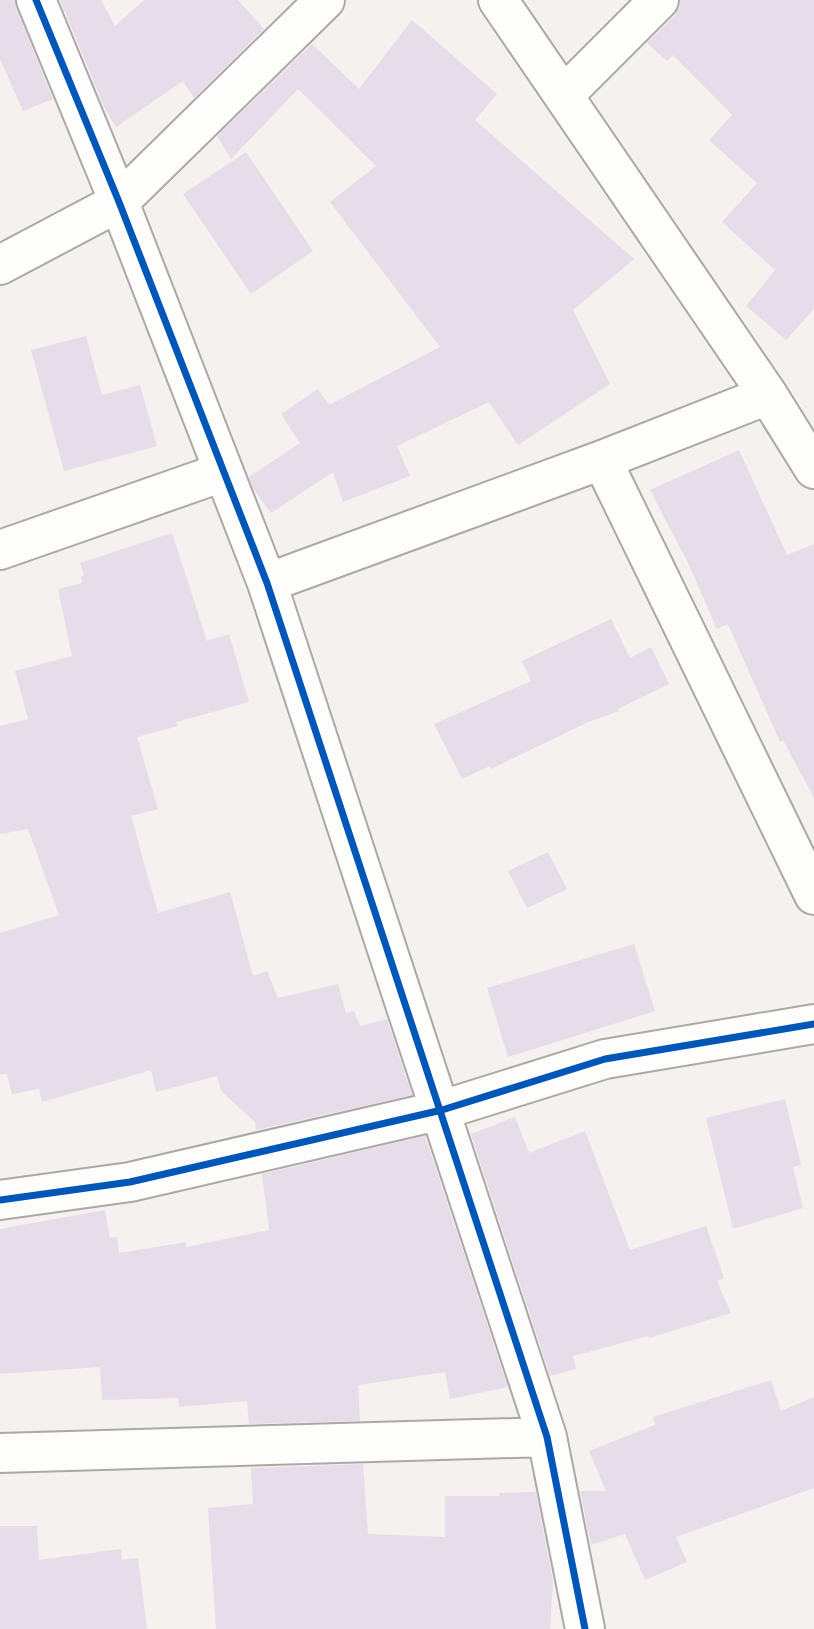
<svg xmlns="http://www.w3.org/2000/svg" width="814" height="1629" font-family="'IBM Plex Serif',serif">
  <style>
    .building { fill: #e7dce9 }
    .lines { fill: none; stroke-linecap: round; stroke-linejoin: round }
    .minor-casing { stroke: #aba8a6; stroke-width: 42 }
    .minor { stroke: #fdfdfc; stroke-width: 38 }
    .cycleway-casing { stroke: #fff; stroke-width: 11 }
    .cycleway { stroke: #0057b8; stroke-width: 7 }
  </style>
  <rect width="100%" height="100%" fill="#f4f1ee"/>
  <!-- building -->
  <path class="building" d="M0 0H15L16 8 53 99 23 111 0 59Z
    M60 0H101L115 26 144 0H238L264 29 194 98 183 81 116 127 105 109Z
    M680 0H814V309L786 340 746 306 775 270 722 222 757 183 709 140 732 115 673 55 667 61 647 43 675 15 680 6Z
    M412 20 497 94 475 120 634 259 573 310 610 384 518 445 489 402 397 446 410 476 343 502 333 472 271 513 253 488 249 477 300 443 281 414 318 389 329 405 440 347 330 202 376 166 298 89 231 159 217 136 312 44 359 89Z
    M246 152 313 251 251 294 183 194Z
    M86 336 102 395 140 385 157 446 64 471 31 350Z
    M739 450 787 555 814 544V798L783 740 780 742 728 624 717 629 688 563 650 490Z
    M172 533 207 641 229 634 249 702 176 722 178 726 137 737 158 809 131 816 158 913 230 892 253 976 267 971 278 998 338 984 346 1013 354 1011 360 1026 387 1019 412 1095 256 1130 255 1122 221 1091 217 1076 156 1092 151 1070 42 1102 39 1089 12 1094 7 1074H0V933L59 915 28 829 0 834V726L28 719 15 671 72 656 58 589 82 583 81 576 84 575 80 563Z
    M611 619 630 658 651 647 669 684 618 709 619 711 588 722 491 769 490 766 462 779 434 724 531 681 522 661Z
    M548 852 567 889 527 908 508 871Z
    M634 944 655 1011 508 1057 487 988Z
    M785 1099 801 1165 793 1167 803 1208 733 1229 706 1118Z
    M515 1117 529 1153 585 1131 630 1250 706 1226 724 1278 717 1281 731 1313 649 1338 648 1336 573 1356 576 1369 550 1376 471 1134Z
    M425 1136 508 1387 450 1399 445 1372 358 1385 360 1421 249 1424 247 1401 179 1407 178 1398 102 1400 100 1367 0 1374V1229L105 1210 110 1238 117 1237 119 1253 186 1242V1247L269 1230 262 1174Z
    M771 1380 781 1411 814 1397V1488L676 1537 687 1562 645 1580 625 1534 591 1545 580 1491H606L589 1451 655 1425 653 1417Z
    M363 1464 368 1534 445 1537V1496H500L499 1493 536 1492 553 1582 550 1629H216L208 1508 253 1504 251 1468Z
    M0 1526H37L39 1560 121 1549 122 1560 138 1558 147 1629H0Z"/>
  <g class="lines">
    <defs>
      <path id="minor" d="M36 0 119 202 267 583 547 1437 585 1629
        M498 0 768 395 814 469
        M564 95 659 0
        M0 265 119 202 325 0
        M602 460 814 895
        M0 550 223 472
        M267 583 602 460 768 395
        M0 1200 130 1182 442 1110 605 1059 814 1024
        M0 1453 547 1437"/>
    </defs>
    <!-- minor casing -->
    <use href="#minor" class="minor-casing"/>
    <!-- minor -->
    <use href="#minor" class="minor"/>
    <defs>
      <path id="cycleway" d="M36 0 119 202 267 583 547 1437 585 1629
        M0 1200 130 1182 442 1110 605 1059 814 1024"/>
    </defs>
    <!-- cycleway casing -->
    <use href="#cycleway" class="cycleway-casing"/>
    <!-- cycleway -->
    <use href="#cycleway" class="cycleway"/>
  </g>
</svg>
